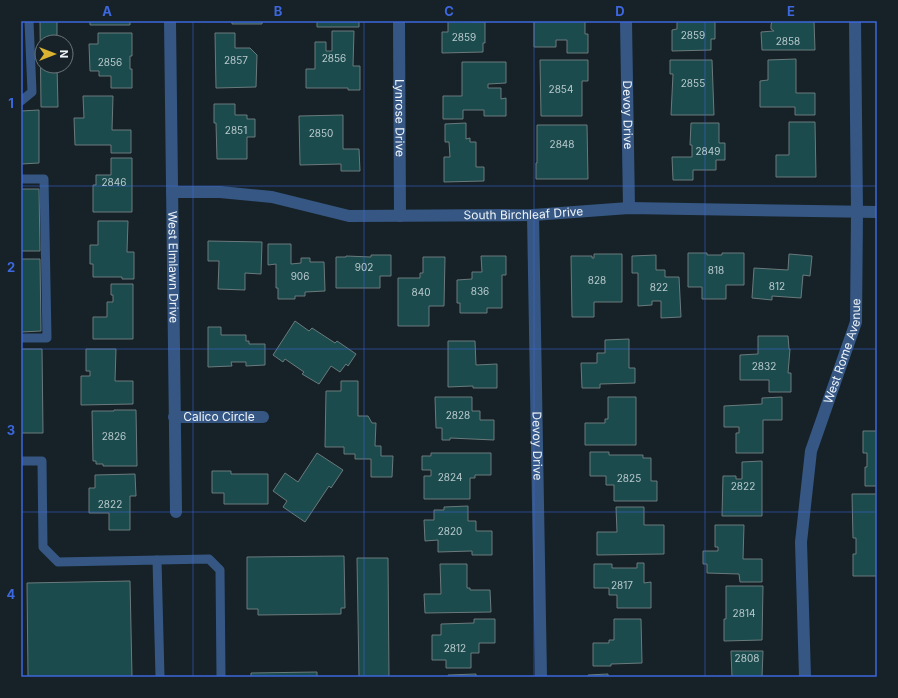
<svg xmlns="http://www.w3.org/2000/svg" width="898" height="698" font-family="Inter,sans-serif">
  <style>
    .building { fill: #1c4b4e; stroke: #6a7a7c }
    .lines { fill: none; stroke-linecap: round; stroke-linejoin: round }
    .lane { stroke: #365784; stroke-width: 9 }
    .street { stroke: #365784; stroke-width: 12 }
    .grid { fill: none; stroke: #3c67dd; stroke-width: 1; stroke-opacity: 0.55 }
    .labels { text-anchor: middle; stroke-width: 3; stroke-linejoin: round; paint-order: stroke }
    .number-label { font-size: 10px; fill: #b9cace }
    .street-label { font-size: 12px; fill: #edf4f8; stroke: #162227 }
    .neatline { fill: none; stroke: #3c67dd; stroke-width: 1.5 }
    .grid-label { font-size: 13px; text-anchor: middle; font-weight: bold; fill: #3c67dd }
  </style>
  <rect width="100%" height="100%" fill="#162227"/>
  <!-- building -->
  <path class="building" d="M40 21H57V42H42V66H57L58 107H41Z
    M90 21H130V25H90Z
    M232 21H262V24H232Z
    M317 21H359V27H317Z
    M448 21 485 22V43H483V52L442 53V32H448Z
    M534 21H585V34H588V53H567V40H556V47H534Z
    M677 21H715V39H711V50L672 51V30L677 29Z
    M772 21H814L815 50H762L761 32 774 31 771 29V25Z
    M332 31H354L353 66H360V90H348V88H306V69H315V42H326V51H332Z
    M98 33H132V56H130V69H132V88H111V76H99V71H90L89 44H98Z
    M215 33H235V48H250L257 55 256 87 216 88Z
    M796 59V93H815V115H795V107H760V81L768 80V60Z
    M540 60H588V81H582V116H541Z
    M670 60H712L714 115H671L673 74H670Z
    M462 62H506V83L488 84V88H501V99L506 98V116H484V110H463V119H443V96H462Z
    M83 96H113L112 130H131V153H111V145H75L74 118H84Z
    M214 104H235V115H247V119H255V137H247V159H217L216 123H214Z
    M39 110V163L21 164V111Z
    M343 115V149H359L360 171H341V164L300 165 299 116Z
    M789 122H815L816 177H776V155H789Z
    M466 123V139L470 138V142H476V167H484V181L444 182V157H450L449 142H445V124Z
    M691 123H719V143H725V160H716V170H693V180H673L672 157H692V145H690Z
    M537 125H587L588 179H536V163H537Z
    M111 158H132V212H93V185H96V175H111Z
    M21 189H39L40 251H21Z
    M98 221H128L127 252H134V279H122V277H93V264H90V245H98Z
    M208 241 262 242 261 274 245 273V290L218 289 219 261H208Z
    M268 244H291V264L301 263V258H310V262H324L325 291 305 292V296H295V299H278V288H276V264L268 265Z
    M688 253H707V255H722V253H744V285H726V299H702V287H688Z
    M594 254H622V302H594V317H572L571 256H592V258H594Z
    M789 254 812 256 810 276 803 275 801 298 772 296V300L752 298 754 268 788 270Z
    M371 255H391V276H380V288H336V257H346V256L371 257Z
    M656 255V270H665V277H679L681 317 661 318V301H652V305L638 306V273H632V256Z
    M481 256H506V275H502V308H487V313H460V303H457V280L472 279V272H482Z
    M423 257H445L444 306H429V326H398V278H420V273H423Z
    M21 259H40L41 331 21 332Z
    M111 284H133V339H93V317H107V302H113V295H111Z
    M295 321 309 331 312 328 335 343 337 341 356 354 348 366 346 364 340 372 331 366 319 384 302 374 304 372 285 359 283 362 273 355Z
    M208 327H221V335H246V341H249V344H265V365L246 366V362H231L232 366 208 367Z
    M758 336H788L789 349H790L788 373H791V392H769V380H740V355L758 354Z
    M629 339V368H635V383L600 384V388H582L581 363H597V353H605V340Z
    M448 341H475L476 365 497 364V388H473V386L448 387Z
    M21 349H42L43 433H21Z
    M86 349H116L115 381H133V404L81 405V376H90V371H86Z
    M341 381H358V416H368L372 423H376L375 446H381V456H393L392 477H371V459H355V454H344V447H325L326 391H341Z
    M435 397H472V411H480V420H494V440L450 438V440H442V428H436Z
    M608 397H636V445H585V423H605V419H608Z
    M782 397V420H763V453H736V433H739V427H724V406L762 404V398Z
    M114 410H136L137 466H103V464H96V461H93L92 411H114Z
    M863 431H877V486H865V467H867V453H863Z
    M590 452H609V455H643V458H651V481H657V501H614V485H606V476H590Z
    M317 453 343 470 331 488 329 486 305 522 283 507 287 501 273 491 285 473 298 482Z
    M431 453H491V475H475V478H470V499H424V476H431V470H422V456H431Z
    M762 461V516H722L723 476H736V479H742V462Z
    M212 471H231V474H268V504H224V493H212Z
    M135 474 136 496H130V530H109V513H89V488H95V475Z
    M852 494H877V576H853V554H856V538H853Z
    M468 506V521H476V531H492V555H472V551L438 552V540L425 541 424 520H434V510H444V507Z
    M616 507H644V525H664V554L597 555V532H617Z
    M715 525H744L743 559H762V582H740L739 574 707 573V564H703V551H718V547H715Z
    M344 556 345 608H341V614L258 615V609H247V557Z
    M357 558H388L389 677H359Z
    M637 563H644V583L651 582V608H617V595H609V588H594V564H612V568H637Z
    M440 564H467V588H470V590H490L491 612 425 613 424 594H441Z
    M130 581 132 677H28L27 583Z
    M726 586H763L762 640 724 641V619H726Z
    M474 619H495V643H479V653H471V668H446V660H432V635H441V624L474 623Z
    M614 619H641L642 663 611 664V666H593V643H609V640H614Z
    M731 651H763L762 677H732Z
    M317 672V677H251V673Z
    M476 674V677H448V675Z
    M608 674V677H588V675Z"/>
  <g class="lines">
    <!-- lane -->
    <path class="lane" d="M21 101 32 92 29 21
      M21 179H44L47 338H21
      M21 461H42L43 547 58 562 209 559 220 570 221 677
      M157 560 160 677"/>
    <!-- street -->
    <g class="street">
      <path id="s1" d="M170 21 176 512"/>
      <path id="s2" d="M399 21 400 216"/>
      <path id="s3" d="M626 21 629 208"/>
      <path id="s4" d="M172 192H220L272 197 349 216 533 215 629 208 877 212"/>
      <path id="s5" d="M533 215 541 677"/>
      <path id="s6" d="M174 417H263"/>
      <path id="s7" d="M805 677 801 542 811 451 856 322 857 212 855 21"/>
    </g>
  </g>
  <!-- grid -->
  <path class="grid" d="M193 21V677M364 21V677M534 21V677M705 21V677M21 186H877M21 349H877M21 512H877"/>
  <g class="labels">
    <!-- number labels -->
    <g class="number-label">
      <text x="693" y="39">2859</text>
      <text x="464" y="41">2859</text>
      <text x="788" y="45">2858</text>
      <text x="334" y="62">2856</text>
      <text x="236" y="64">2857</text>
      <text x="110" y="66">2856</text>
      <text x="693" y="87">2855</text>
      <text x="561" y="93">2854</text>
      <text x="236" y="134">2851</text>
      <text x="321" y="137">2850</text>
      <text x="562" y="148">2848</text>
      <text x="708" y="155">2849</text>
      <text x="114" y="186">2846</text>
      <text x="364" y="271">902</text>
      <text x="716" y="274">818</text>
      <text x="300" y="280">906</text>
      <text x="597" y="284">828</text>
      <text x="777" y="290">812</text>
      <text x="659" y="291">822</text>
      <text x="480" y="295">836</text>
      <text x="421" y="296">840</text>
      <text x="764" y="370">2832</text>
      <text x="458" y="419">2828</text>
      <text x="114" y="440">2826</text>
      <text x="450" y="481">2824</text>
      <text x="629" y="482">2825</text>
      <text x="743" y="490">2822</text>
      <text x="110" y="508">2822</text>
      <text x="450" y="535">2820</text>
      <text x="622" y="589">2817</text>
      <text x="744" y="617">2814</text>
      <text x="455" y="652">2812</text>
      <text x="747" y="662">2808</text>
    </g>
    <!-- street labels -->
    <g class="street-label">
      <text dy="4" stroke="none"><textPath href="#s3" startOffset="94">Devoy Drive</textPath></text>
      <text dy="4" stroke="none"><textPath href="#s2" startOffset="97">Lynrose Drive</textPath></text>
      <text dy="4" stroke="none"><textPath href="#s4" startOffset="354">South Birchleaf Drive</textPath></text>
      <text dy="4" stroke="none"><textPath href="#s1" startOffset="246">West Elmlawn Drive</textPath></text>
      <text dy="4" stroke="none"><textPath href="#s7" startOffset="332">West Rome Avenue</textPath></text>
      <text dy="4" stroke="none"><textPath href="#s6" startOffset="45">Calico Circle</textPath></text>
      <text dy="4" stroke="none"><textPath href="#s5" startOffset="231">Devoy Drive</textPath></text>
    </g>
  </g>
  <!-- border -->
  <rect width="898" height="698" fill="none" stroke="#162227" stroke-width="44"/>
  <!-- north arrow -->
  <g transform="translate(54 54) rotate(90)"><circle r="19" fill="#162227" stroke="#6c767b"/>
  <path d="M0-3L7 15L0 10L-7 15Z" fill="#dab333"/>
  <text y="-6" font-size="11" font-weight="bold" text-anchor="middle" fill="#edf4f8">N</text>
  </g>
  <rect x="22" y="22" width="854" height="654" class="neatline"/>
  <g class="grid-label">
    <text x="107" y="16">A</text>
    <text x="278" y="16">B</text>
    <text x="449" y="16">C</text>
    <text x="620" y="16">D</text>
    <text x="791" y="16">E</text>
    <text x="11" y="108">1</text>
    <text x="11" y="272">2</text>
    <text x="11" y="435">3</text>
    <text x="11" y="599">4</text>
  </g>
</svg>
